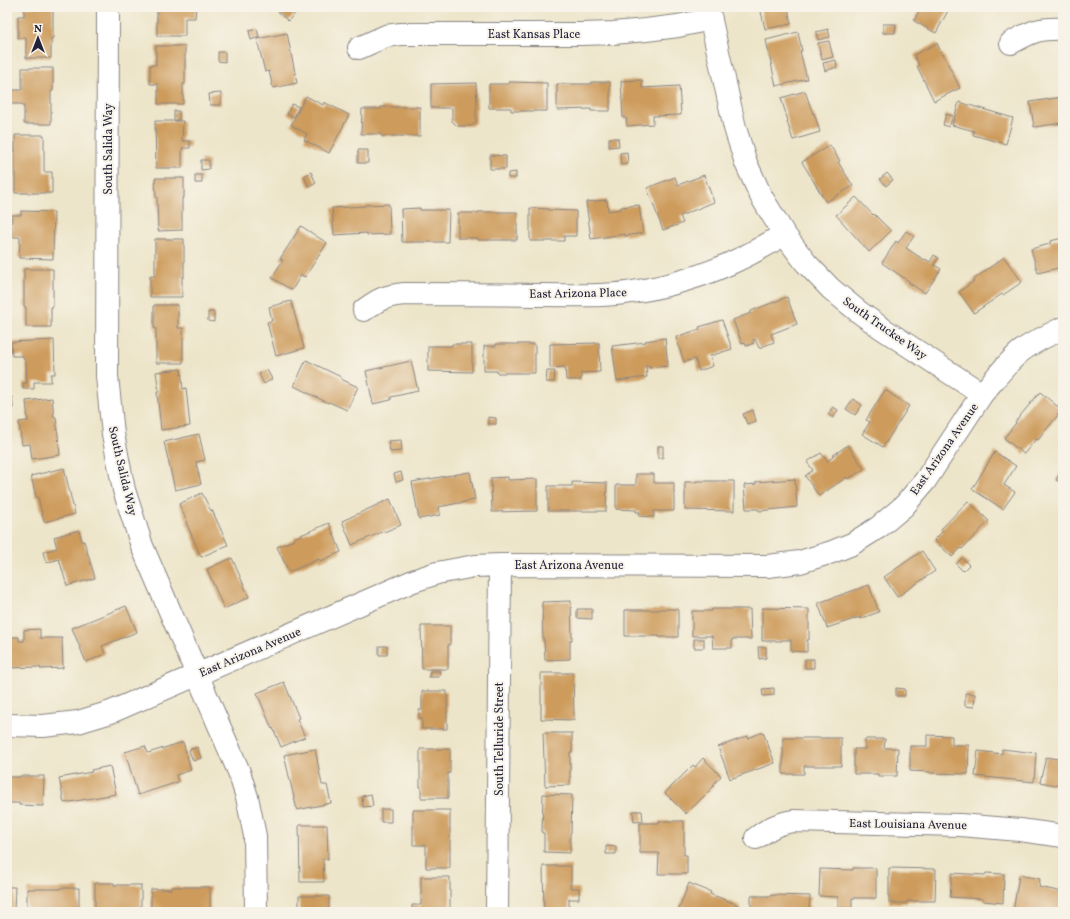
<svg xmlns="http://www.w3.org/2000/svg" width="1070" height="919" font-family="Vollkorn,serif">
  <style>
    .building { fill: #cd9b5c }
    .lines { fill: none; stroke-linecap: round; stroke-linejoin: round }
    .minor-casing { stroke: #888482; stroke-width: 24 }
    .minor { stroke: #fff; stroke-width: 22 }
    .labels { text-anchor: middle; stroke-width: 4; stroke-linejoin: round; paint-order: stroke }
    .street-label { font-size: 12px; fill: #22223b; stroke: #f7f3e8 }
  </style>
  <rect width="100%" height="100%" fill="#f7f3e8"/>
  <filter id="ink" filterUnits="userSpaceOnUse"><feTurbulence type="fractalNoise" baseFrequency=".025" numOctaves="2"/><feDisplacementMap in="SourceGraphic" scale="8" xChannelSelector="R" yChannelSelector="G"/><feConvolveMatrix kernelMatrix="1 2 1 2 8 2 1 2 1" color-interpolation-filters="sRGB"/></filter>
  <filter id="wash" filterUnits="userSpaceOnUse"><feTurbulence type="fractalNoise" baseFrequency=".012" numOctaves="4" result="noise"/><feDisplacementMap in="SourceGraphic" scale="16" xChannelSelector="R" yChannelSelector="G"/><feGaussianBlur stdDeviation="0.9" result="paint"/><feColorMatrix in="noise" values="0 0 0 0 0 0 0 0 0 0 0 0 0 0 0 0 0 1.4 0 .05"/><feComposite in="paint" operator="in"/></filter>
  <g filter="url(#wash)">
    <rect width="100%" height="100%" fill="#ede5c9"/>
    <g id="blocks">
      <!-- building -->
      <path class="building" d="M24 7H53V38H51V58H26V38H18V16H24Z
        M157 7H196L195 18H185V36H157Z
        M273 7H301L288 21Z
        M760 7H788L791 24 765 29Z
        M921 7H950L936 33 914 21Z
        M883 24H896L895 33H883Z
        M257 29 259 37 251 40 249 31Z
        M828 29 830 37 818 40 816 32Z
        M798 32 802 51H800L807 79 776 86 766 40Z
        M287 33 297 83 273 88 269 71 265 72 257 39Z
        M829 41 833 57 822 60 818 43Z
        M937 43 942 55 943 54 960 88 934 101 917 66 919 65 914 55Z
        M156 46H185V84H183V104H158V84H150V65H156Z
        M218 52H225V62L218 61Z
        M836 60 837 67 825 71 823 63Z
        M22 68H53V91H51V124H24V106H22V104H8V90H22Z
        M642 80V88L679 86 681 115 653 116V124L627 126 626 118H623L621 81Z
        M509 82 547 83V111H511V108H489V84H509Z
        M591 82H610V111H591V109L557 110V84H591Z
        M476 83 477 109H476V122L471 126H457L452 121V108H431V84Z
        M805 91 813 114 814 113 820 132 793 140 787 122 788 121 781 98Z
        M221 93V105H210L209 94Z
        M306 96 323 105 324 102 349 115 329 153 304 140 307 134 291 125Z
        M1063 97V123L1034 127 1030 102Z
        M959 102 1013 118 1006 144 973 135 974 131 952 125Z
        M292 104 299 107 294 117 287 114Z
        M381 107H420V136H381V134H361L362 109H381Z
        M174 111H179V120H174Z
        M946 114 953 116 949 127 943 125Z
        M155 121H183L182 141H190V148H182V168H156Z
        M15 135H44V172H52V193H15Z
        M609 138H618L619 146 609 147Z
        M830 145 840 161 838 162 853 186 826 202 802 162Z
        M358 150H368V163H358Z
        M627 152 628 164 621 165 620 153Z
        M490 155 506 156V169H490Z
        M201 160H209V169L201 170Z
        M311 172 316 183 309 187 304 176Z
        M516 172V178H508V173Z
        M887 173 893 180 886 186 880 179Z
        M195 175H202V183H195Z
        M704 175 714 202 680 216 683 223 663 230 647 188 675 177 678 185Z
        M155 178H184V198H182V230L158 231 157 197H156Z
        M856 197 873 215 874 214 891 231 869 252 836 215Z
        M607 200 608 211 621 209V207L639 205 643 233 625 236V234L591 239 586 202Z
        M389 204 390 234 367 235V233L334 235 332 208 365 206V205Z
        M420 208V210H449L448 242H402L401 209Z
        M530 208 548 209V210L576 211V236H564V241H530Z
        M21 211 54 212 53 259 19 258 20 237H11L12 215H21Z
        M478 212H517V240H478V238H458V213H478Z
        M301 226 327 243 305 277 301 275 292 290 272 278 283 260 280 259Z
        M906 231 914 236 906 248 924 260 925 259 930 262 934 255 939 258 934 265 941 269 925 293 909 283 910 282 882 263 896 241 898 243Z
        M1063 238V268L1058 269V268L1038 273 1031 249 1050 244V241Z
        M155 239H184V277H182V297H150V276H155Z
        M1004 257 1022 282 1003 295 1002 294 974 313 959 292 974 281 973 280Z
        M24 269H53V307H51V327H26V307H24Z
        M787 297 797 324 771 334 774 342 759 348 755 339 753 340 754 343 746 346 745 343 742 344 733 320 751 313V311Z
        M291 301 304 348 276 356 267 322 272 321 269 307Z
        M154 305H178V328H183V363H156V328H154Z
        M208 312H214V322L208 321Z
        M722 320 732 349 710 356 713 366 699 371 695 359 684 362 676 337 700 329 699 327Z
        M665 338 668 366 649 368V366H646L647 377 617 381 612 346 646 342 645 341Z
        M54 340 55 374H51V382H34V389H23V383H27L26 361 24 360 23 356H12L11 342Z
        M599 343 600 372 581 373V380H566L565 367 550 368V344Z
        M452 344H472V372L428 371V346H452Z
        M496 344H535V373H497V371H484V346H496Z
        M306 360 341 377V379L358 387 347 410 329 402 328 403 294 386Z
        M411 361 412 365 418 391 391 397V400L373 404 366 371Z
        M181 369 183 389 186 388 190 426 161 430 157 392H159L156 372Z
        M267 370 272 379 264 384 259 374Z
        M547 371H555L554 382H546Z
        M885 390 909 406 883 447 862 434 870 422 866 420Z
        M1040 392 1062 410 1038 440 1036 439 1024 454 1004 438 1016 423 1015 422Z
        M12 397 13 408H7V398Z
        M52 398 54 417H56L60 455 32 459 30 444 22 445 19 422 28 421 26 401Z
        M853 399 862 405 855 415 846 409Z
        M833 407 838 410 833 418 828 414Z
        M753 410 756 421 747 424 743 414Z
        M488 417 496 418V424H488Z
        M199 434 205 460 196 462 201 484 175 490 164 442Z
        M401 440 402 451 390 452 388 441Z
        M848 445 864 469 848 479 847 477 819 496 805 476 813 470 807 462 821 453 827 461 833 457 832 456Z
        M658 446H663V458H658Z
        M995 452 1016 466 1004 485 1015 492 1003 509 972 489Z
        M64 468 75 514 44 522 38 497H36L31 476Z
        M401 472 403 480 396 482 394 474Z
        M470 472 475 500 438 507 440 515 419 519 412 482Z
        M1060 473 1063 474V484L1056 480Z
        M636 474H654V483H674V511H654V517L639 516 640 512H636V510L616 509V485H636Z
        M508 477V480L537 479V511L492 512 491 478Z
        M795 479 797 507 759 511 758 509H746L744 485 756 484V482Z
        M696 481H734V511L685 510V482H696Z
        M572 482 607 483 606 511H548V486H572Z
        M202 493 211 511 212 510 228 545 201 557 186 522 187 521 179 504Z
        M390 499 401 525 384 532V531L352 545 342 521Z
        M968 501 989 521 962 549 961 548 952 557 934 540 943 531 941 529Z
        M329 523 341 552 320 561 319 559 289 572 277 547 294 540V538Z
        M79 530 82 542 84 541 95 578 67 586 59 559 46 563 43 552 57 548 54 537Z
        M922 551 935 571 897 597 884 577Z
        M232 558 249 597 224 609 207 569Z
        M962 558 969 565 963 571 956 564Z
        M869 585 879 612 860 619V617L827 628 818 603Z
        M571 601 572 640H570V659L545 660 544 640H543L542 602Z
        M126 606 137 632 102 646 105 654 86 662 72 628Z
        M762 608 809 609V640H807V652L791 651V640H782V641H762Z
        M577 609H592V619L577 618Z
        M659 609H678V637H659V636H625V610H659Z
        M712 609H750L751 639H732V648H713L712 636H692V611H712Z
        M421 626H450V645H448V669H422Z
        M40 629V638H62L63 668 40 669V667L7 668V641H10V637H19V641H24V630Z
        M694 639H704V648H694Z
        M379 646H387V655H379Z
        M758 647H766V658L759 659Z
        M805 659H814V668H805Z
        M430 671H440L439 677H429Z
        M541 673H573L574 720 541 719Z
        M284 682 299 718 297 719 305 737 281 747 273 728 272 729 257 693Z
        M774 688V695L763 696 762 689Z
        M896 688 905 689V696H896Z
        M422 691H447V729H422V718H419V710H422Z
        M965 693 975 694 974 707 965 706Z
        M763 732 775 763 730 779 718 747 748 736V738Z
        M543 733H572V752H570V785L545 786Z
        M927 735 952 736V745H969L968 774 930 773V772L910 771V746H927Z
        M783 738H841V766H804V774H783Z
        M865 739H885L884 748H898L897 776H878V774H854V749H865Z
        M183 742 191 770 176 775 178 782 138 795 125 752 145 746 148 753Z
        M197 747 201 758 193 761 189 750Z
        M315 749 322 785H327L331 803 297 810 284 755Z
        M420 749H450V773H448V798H421V787H420Z
        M1002 749 1036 753 1034 782 975 776 978 751 1002 754Z
        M1046 757 1063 760V788H1060V786L1040 782Z
        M703 758 721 776 713 785 714 786 686 814 665 793 693 765 695 767Z
        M110 766 116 794 64 803 59 778 92 772 91 770Z
        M20 776H44L43 806 19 805V803H7V777H20Z
        M371 794 373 806 363 807 362 796Z
        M543 794 572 795 571 833H570V853L544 852V833H542Z
        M381 809H391V822H381Z
        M413 810H450V868H426V845H413Z
        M633 811H642L643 821 634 822Z
        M659 821H684V855H687V874H658L659 853H640V823H659Z
        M299 825H327L328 859H323L324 882H300Z
        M606 846 616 847V854H606Z
        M543 866H571V885H570V888H579V899H569V912H544Z
        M853 868H876V898H852V908H838V897L819 896 820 869 853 870Z
        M889 868 936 869 935 901H907V903H889Z
        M952 873 985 875 986 873 1004 874 1003 903 983 901V899L950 897Z
        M1019 875 1040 879 1039 887 1063 892V912H1013Z
        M421 877H450V912H412V905H421Z
        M95 883H114V885H141V912H95Z
        M689 883 711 892 710 894 741 906 739 912 678 911Z
        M7 887H15L14 912H7Z
        M171 887H210V912H151V889H171Z
        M60 888H79V912H27V889H60Z
        M771 895 810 896 809 912H751V896H771Z
        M299 896H329V912H299Z"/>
    </g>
  </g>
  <g filter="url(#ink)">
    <use href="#blocks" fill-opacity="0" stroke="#888482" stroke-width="1"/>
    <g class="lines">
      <defs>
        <path id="minor" d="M108 7 107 376 113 434 124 490 142 546 239 772 247 797 255 836 256 912
          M708 7 735 128 746 163 761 196 784 234 806 263 831 289 859 312 880 327 982 394
          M1011 43C1032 31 1039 28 1063 29
          M359 48 386 36 401 34H581L613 33 646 30 678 26 711 19
          M364 310C379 299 385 296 404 294 450 294 495 294 541 295 571 295 602 297 632 292 686 284 738 264 784 234
          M7 725 43 726 78 722 111 712 413 581 437 573 475 566 500 565 768 566 800 562 832 552 852 544 879 527 904 506 925 481 982 394C994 380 1006 364 1020 352 1033 342 1048 335 1063 328
          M756 838C770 828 776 824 793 821L960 825 1020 830 1063 836
          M497 912 500 565"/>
      </defs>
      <!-- minor casing -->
      <use href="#minor" class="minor-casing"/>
      <!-- minor -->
      <use href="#minor" class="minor"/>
    </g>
  </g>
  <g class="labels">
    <!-- street labels -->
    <g class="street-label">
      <text x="534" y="38">East Kansas Place</text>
      <text transform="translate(108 149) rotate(-90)" y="4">South Salida Way</text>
      <text transform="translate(578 293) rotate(-1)" y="4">East Arizona Place</text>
      <text transform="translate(885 328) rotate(35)" y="4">South Truckee Way</text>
      <text transform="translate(944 449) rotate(-55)" y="4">East Arizona Avenue</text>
      <text transform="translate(123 471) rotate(77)" y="4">South Salida Way</text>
      <text x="569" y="569">East Arizona Avenue</text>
      <text transform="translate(250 652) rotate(-23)" y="4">East Arizona Avenue</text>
      <text transform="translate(499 739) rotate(-90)" y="4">South Telluride Street</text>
      <text transform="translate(908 824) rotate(1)" y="4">East Louisiana Avenue</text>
    </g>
  </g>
  <!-- margin -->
  <rect width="1070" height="919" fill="none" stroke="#f7f3e8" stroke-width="24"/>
  <!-- north arrow -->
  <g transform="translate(38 38)" stroke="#f7f3e8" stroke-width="3" paint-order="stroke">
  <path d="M0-3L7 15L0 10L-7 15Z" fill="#22223b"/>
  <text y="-6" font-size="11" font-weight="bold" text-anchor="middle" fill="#22223b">N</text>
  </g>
</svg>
